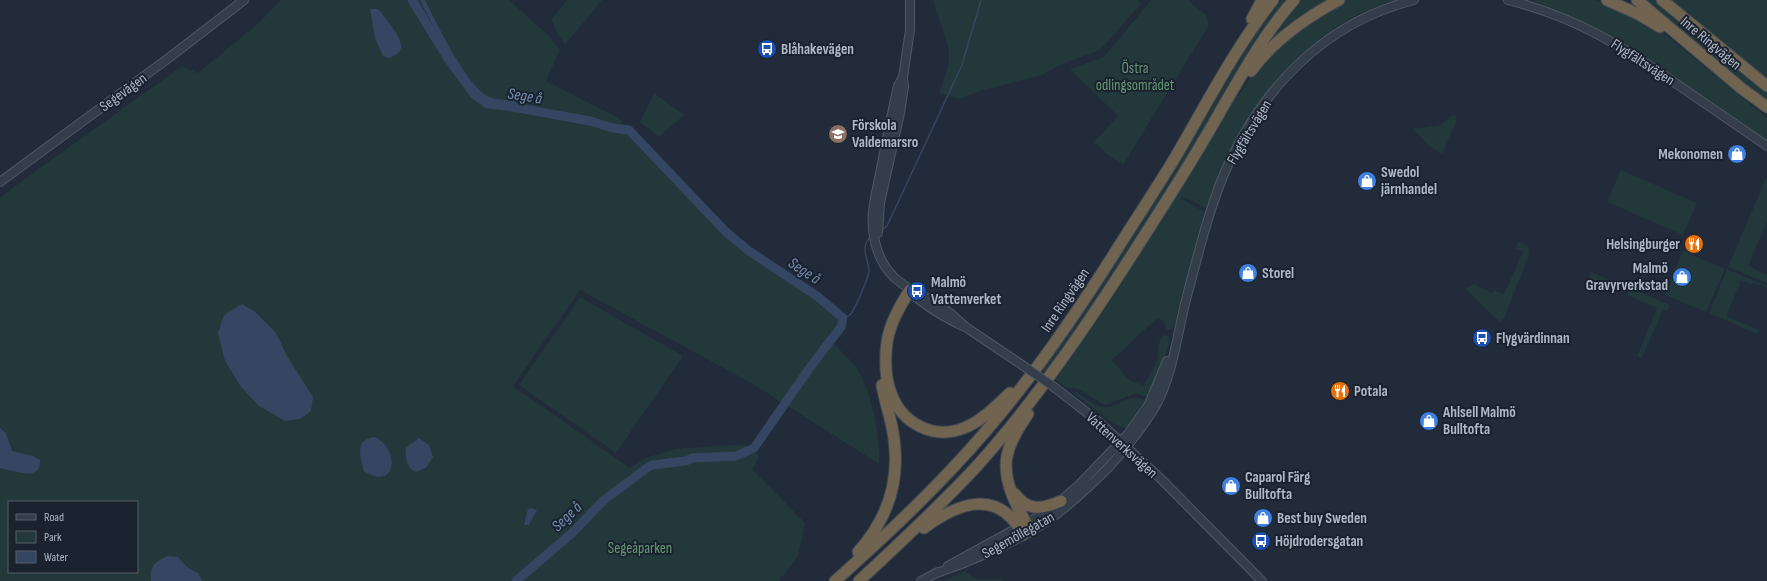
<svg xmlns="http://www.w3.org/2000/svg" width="1767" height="581" font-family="'Sofia Sans Condensed',sans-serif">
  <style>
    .green { fill: #22383b; fill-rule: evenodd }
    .water { fill: #344662 }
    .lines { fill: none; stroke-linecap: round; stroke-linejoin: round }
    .stream { stroke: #344662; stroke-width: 1.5 }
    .river { stroke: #344662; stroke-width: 9 }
    .minor-casing { stroke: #4f5865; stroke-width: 10 }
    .highway-casing { stroke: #3f4855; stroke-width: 13 }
    .minor { stroke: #343d4a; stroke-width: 8 }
    .highway { stroke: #706451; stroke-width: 11 }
    .minor-bridge-casing { stroke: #4f5865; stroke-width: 10; stroke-linecap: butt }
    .minor-bridge { stroke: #343d4a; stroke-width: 8 }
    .labels { text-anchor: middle; stroke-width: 4; stroke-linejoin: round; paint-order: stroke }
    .street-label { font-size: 15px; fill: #afb8c6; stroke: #1a222f }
    .poi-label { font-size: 15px; font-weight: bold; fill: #afb8c6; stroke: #1a222f; text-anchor: start }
    .park-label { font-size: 15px; fill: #659872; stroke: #1a222f }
    .water-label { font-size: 16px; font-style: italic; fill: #768eb0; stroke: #1a222f }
  </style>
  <rect width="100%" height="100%" fill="#212b3a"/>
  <!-- green -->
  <path class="green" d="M280 0H509L549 36 560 50 546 81 617 117 726 232 749 251 817 296 841 315 843 323 831 341C839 349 848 357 855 366 871 387 881 437 879 464L753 384 580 290 513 386 630 468 645 458 676 449 744 444 759 455 753 470 805 523 798 556 779 581H0V197L182 66 198 73 260 22ZM9 502H137V572H9Z
    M567 0H602L565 45 556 31 552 19Z
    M933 0H1139L1140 5 1100 50 1062 64 1042 75 980 91 960 99 939 93 949 63V50Z
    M1151 0H1188L1207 16 1209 25 1123 165 1107 154 1094 142 1118 116 1070 69 1104 57Z
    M1278 0H1289L1152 218 1047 374 1040 369 1240 55Z
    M1300 0H1334L1262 53 1270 38Z
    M1345 0H1396C1297 28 1241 117 1206 208L1182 196 1181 199 1205 212 1174 325 1172 329 1167 330 1163 321 1159 319 1155 320 1112 360 1130 381 1144 385C1148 377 1157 365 1158 356 1158 349 1158 341 1163 335L1169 336C1172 347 1153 386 1147 397L1136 393 1108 404H1103L1082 391 1076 388H1067L1056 380 1114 296 1231 105 1262 61 1275 47 1333 6Z
    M1531 0H1596L1611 5 1654 27 1667 36 1767 118V141L1704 97 1696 93 1613 37 1583 21Z
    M1643 0H1655L1767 92V103Z
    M1672 0H1767V77L1712 37Z
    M654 93 684 115 659 137 640 122Z
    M1456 115 1457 120 1442 154 1430 147 1413 129 1440 125 1451 116Z
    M1621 170 1697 203 1683 235 1607 202Z
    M1767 176V222L1748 266 1767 275V283L1728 267Z
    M1518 241 1528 246 1529 255 1505 316 1500 322 1465 289 1474 284 1492 293 1494 290 1504 294 1523 252 1516 249Z
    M1683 251 1725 269 1706 312 1665 295Z
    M1727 269 1767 286V288L1753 282 1752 284 1741 281 1726 316 1759 330 1757 334 1709 313Z
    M1591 272 1615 282 1611 292 1587 282Z
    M1630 288 1670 305 1667 311 1663 310 1642 358 1637 356 1657 308 1627 295Z
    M580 297 683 356 616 453 519 385Z
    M1072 392H1076C1084 397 1094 406 1104 407 1119 409 1127 391 1145 400L1127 429 1114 424Z
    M965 571 975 579H1003L1002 581H943Z"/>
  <!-- water -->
  <path class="water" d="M420 0H425C436 23 464 79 484 94 492 100 507 101 517 99L516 104C508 104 496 105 489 102 467 94 431 22 420 0Z
    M370 9H377L381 12C386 20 403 38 401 48 400 54 393 56 389 58L383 56 375 38Z
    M242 304 255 312 276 333 287 356 313 397 311 411 300 419 285 421 259 406 241 387 225 361 218 333 224 315Z
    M0 428 6 433 12 451 33 456 40 460C41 483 13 470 0 468Z
    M375 437C401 450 396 492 364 471 360 456 354 439 375 437Z
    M419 438 429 445 433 457 426 468 415 472C406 466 405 458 406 448Z
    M532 508 537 510 529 525H524L528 509Z
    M167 556 178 557 188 568 198 573 202 581H151C149 566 155 562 167 556Z"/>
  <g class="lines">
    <!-- stream -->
    <path class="stream" d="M882 230 887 226 962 65 981 0
      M843 318C846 317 849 316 851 314 855 308 869 277 869 271 869 260 858 246 872 236"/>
    <!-- river -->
    <path class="river" d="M412 0 447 57 474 94 487 104 507 106 590 121 613 128 629 130 726 232 749 251 817 296 843 318 841 327 811 366 754 448 736 456 692 458 686 461 652 465 647 468 604 500 571 534 516 581"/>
    <defs>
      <path id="minor" d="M1508 0C1579 18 1625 48 1684 89 1712 108 1739 127 1767 146
        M903 77 898 86 895 99 874 203C870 227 874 256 892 275 896 280 903 284 909 289 912 291 913 295 917 298 932 310 949 320 967 328
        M0 182 170 57 244 0
        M878 233 880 203 900 113 904 86 903 77 910 30V0
        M918 292 950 313 967 328 1025 367
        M1054 387 1099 422 1161 479 1262 581
        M948 566 1050 510 1079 485 1128 434 1149 404 1167 361
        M934 574C970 562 1014 543 1046 522 1069 506 1089 487 1109 467 1126 448 1142 429 1155 407 1174 373 1177 333 1187 296 1198 255 1208 213 1224 174 1261 89 1323 23 1414 0
        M921 581 938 572"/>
      <path id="highway" d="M1607 0 1638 14 1660 27
        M1637 0 1741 88 1767 107
        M1662 0 1767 86
        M1252 19 1262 0
        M1251 71C1274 40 1305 18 1339 0
        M910 290C900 306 890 323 887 342 885 358 885 378 891 393 902 424 934 440 964 428 982 421 996 406 1010 393
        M1028 414C1020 426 1010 441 1007 456 1002 481 1018 510 1031 531
        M1015 494C1028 512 1043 509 1061 501
        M924 528C959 502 999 488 1023 535
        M858 552C887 520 900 483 894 439 892 421 885 403 882 385
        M835 581C888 534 940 485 986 431 1036 373 1079 310 1119 246 1138 216 1158 186 1176 156 1207 103 1235 48 1273 0
        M859 581C899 544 940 506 977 466 1038 398 1090 321 1139 244 1164 205 1189 166 1212 126 1237 83 1261 37 1294 0"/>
    </defs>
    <!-- minor casing -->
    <use href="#minor" class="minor-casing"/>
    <!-- highway casing -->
    <use href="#highway" class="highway-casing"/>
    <!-- minor -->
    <use href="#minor" class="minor"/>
    <!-- highway -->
    <use href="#highway" class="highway"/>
    <defs>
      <path id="minor-bridge" d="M1025 367 1054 387"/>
    </defs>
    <!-- minor-bridge casing -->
    <use href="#minor-bridge" class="minor-bridge-casing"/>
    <!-- minor-bridge -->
    <use href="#minor-bridge" class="minor-bridge"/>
  </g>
  <!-- icons -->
  <defs>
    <symbol id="bus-disc" viewBox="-11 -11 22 22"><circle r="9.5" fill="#1a4fb4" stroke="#1a222f"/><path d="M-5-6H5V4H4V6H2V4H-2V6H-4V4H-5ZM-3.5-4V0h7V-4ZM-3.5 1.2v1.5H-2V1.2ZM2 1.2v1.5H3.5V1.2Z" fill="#fff"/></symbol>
    <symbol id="school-disc" viewBox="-11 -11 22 22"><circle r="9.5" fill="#8d6e63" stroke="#1a222f"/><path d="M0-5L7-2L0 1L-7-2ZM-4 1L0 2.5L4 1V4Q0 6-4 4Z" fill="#fff"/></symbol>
    <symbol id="shop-disc" viewBox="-11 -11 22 22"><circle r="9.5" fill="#3f7fe0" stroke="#1a222f"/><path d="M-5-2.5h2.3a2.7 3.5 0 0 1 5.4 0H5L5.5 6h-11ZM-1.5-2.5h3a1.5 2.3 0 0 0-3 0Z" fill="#fff"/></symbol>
    <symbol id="restaurant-disc" viewBox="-11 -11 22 22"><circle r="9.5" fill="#e8710a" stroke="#1a222f"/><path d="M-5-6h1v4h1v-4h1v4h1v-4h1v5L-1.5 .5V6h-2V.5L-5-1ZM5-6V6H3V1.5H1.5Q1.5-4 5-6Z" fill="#fff"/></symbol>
  </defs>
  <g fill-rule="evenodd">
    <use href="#bus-disc" x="756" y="38" width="22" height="22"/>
    <use href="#school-disc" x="827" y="123" width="22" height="22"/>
    <use href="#shop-disc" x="1726" y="143" width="22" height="22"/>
    <use href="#shop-disc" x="1356" y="170" width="22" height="22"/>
    <use href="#restaurant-disc" x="1683" y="233" width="22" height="22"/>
    <use href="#shop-disc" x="1237" y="262" width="22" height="22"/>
    <use href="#shop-disc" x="1671" y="266" width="22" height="22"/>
    <use href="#bus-disc" x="906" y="280" width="22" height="22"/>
    <use href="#bus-disc" x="1471" y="327" width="22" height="22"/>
    <use href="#restaurant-disc" x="1329" y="380" width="22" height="22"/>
    <use href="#shop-disc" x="1418" y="410" width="22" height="22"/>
    <use href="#shop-disc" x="1220" y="475" width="22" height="22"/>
    <use href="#shop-disc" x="1252" y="507" width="22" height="22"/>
    <use href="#bus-disc" x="1250" y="530" width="22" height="22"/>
  </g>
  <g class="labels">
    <!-- street labels -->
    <g class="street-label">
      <text transform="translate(1711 43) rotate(40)" y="5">Inre Ringvägen</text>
      <text transform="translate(1643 62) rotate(33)" y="5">Flygfältsvägen</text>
      <text transform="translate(123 92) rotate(-36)" y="5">Segevägen</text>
      <text transform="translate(1249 132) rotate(-59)" y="5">Flygfältsvägen</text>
      <text transform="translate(1065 300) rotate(-56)" y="5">Inre Ringvägen</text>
      <text transform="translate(1122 445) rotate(42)" y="5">Vattenverksvägen</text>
      <text transform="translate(1018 535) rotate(-29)" y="5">Segemöllegatan</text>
    </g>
    <!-- poi labels -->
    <g class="poi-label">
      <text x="781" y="54">Blåhakevägen</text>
      <text x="852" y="130">Förskola<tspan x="852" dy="17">Valdemarsro</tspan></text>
      <text x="1723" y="159" text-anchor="end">Mekonomen</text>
      <text x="1381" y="177">Swedol<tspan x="1381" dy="17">järnhandel</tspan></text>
      <text x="1680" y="249" text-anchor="end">Helsingburger</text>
      <text x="1668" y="273" text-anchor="end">Malmö<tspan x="1668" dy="17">Gravyrverkstad</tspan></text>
      <text x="1262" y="278">Storel</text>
      <text x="931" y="287">Malmö<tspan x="931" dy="17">Vattenverket</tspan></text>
      <text x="1496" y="343">Flygvärdinnan</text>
      <text x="1354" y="396">Potala</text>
      <text x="1443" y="417">Ahlsell Malmö<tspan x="1443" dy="17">Bulltofta</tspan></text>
      <text x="1245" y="482">Caparol Färg<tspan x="1245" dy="17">Bulltofta</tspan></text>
      <text x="1277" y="523">Best buy Sweden</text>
      <text x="1275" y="546">Höjdrodersgatan</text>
    </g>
    <!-- park labels -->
    <g class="park-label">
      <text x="1135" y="73">Östra<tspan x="1135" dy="17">odlingsområdet</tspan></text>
      <text x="640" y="553">Segeåparken</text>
    </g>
    <!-- water labels -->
    <g class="water-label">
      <text transform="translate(525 95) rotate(9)" y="6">Sege å</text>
      <text transform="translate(805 270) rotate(33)" y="6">Sege å</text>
      <text transform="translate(566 516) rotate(-44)" y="6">Sege å</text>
    </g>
  </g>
  <!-- legend -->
  <rect x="8" y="501" width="130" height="72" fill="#1a222f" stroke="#565e6b"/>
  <rect x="16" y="514" width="20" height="6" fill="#343d4a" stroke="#565e6b"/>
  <text x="44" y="521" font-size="12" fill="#afb8c6">Road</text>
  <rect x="16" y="531" width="20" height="12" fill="#22383b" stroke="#565e6b"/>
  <text x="44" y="541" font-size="12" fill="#afb8c6">Park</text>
  <rect x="16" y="551" width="20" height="12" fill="#344662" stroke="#565e6b"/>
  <text x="44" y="561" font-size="12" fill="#afb8c6">Water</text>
</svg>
